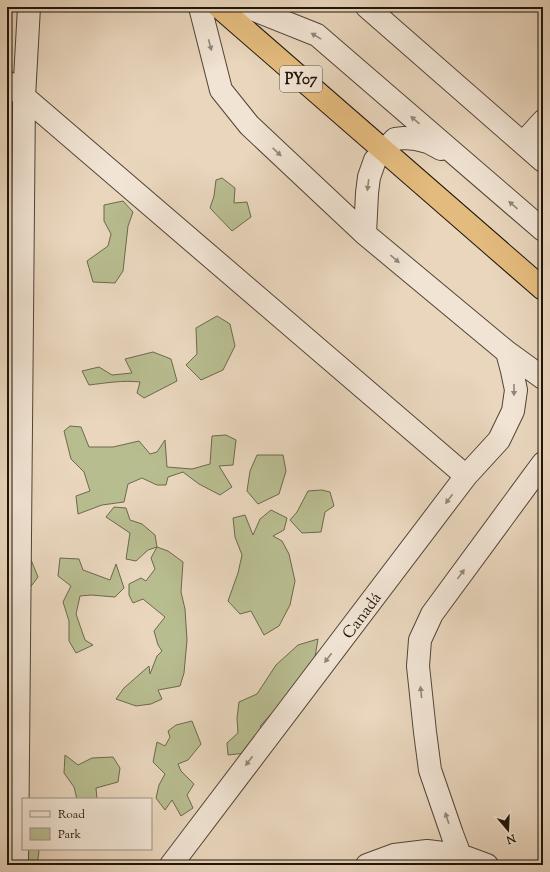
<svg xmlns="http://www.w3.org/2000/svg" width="550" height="872" font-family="'Sorts Mill Goudy',serif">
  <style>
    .green { fill: #b8bd90; stroke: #6b694d }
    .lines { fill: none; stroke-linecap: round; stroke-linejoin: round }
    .minor-casing { stroke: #514537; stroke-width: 24 }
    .trunk-casing { stroke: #1e150a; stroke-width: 24 }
    .minor { stroke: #f1e4d4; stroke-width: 22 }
    .trunk { stroke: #e4bb7e; stroke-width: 22 }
    .oneway { fill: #928779 }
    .labels { text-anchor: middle; stroke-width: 3; stroke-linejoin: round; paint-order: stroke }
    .shield { fill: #f1e4d4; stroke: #5d5347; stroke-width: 1 }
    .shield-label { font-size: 15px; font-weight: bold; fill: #1e150a }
    .street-label { font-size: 16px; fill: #1e150a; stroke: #f1e4d4 }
  </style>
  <rect width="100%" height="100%" fill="#e9d6bd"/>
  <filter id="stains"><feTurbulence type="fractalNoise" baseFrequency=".005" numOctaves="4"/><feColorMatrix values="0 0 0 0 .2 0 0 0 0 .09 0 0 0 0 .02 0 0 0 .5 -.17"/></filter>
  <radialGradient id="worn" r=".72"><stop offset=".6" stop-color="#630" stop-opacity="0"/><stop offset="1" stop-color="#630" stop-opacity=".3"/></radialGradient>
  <!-- green -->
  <path class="green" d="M16 142 30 202 7 275V146Z
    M222 178 235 188 234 203 247 202 251 217 232 231 210 208 214 196 216 180Z
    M123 201 133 212 128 226 123 271 115 283 93 282 87 261 108 246 111 234 104 221V205Z
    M217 316 230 324 235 346 223 370 201 380 186 365 197 354 196 328Z
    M153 352 171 359 177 381 144 398 137 393 140 382C122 380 106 383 89 385L82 371 99 367 112 375 132 373 125 359Z
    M7 385 12 389 11 417 7 419Z
    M70 426 81 427 89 447H113L139 441 150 454 157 452 165 440 167 467 192 469 210 464 212 436 226 435 236 440 233 465 219 466 232 487 220 495 199 484 183 472 168 477 166 485H157L142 478 128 484 124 502 102 505 78 514 76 496 90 491 84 472 71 459 64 431Z
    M7 446H12L23 515 7 529Z
    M257 455H283L286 471 279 494 258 504 247 491 250 471Z
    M322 490 330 492 334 506 325 512 321 532 302 533 290 520 297 512 308 491Z
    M114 507 126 508 130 520 142 524 155 535 157 547 168 551 183 562 181 592 185 609 187 640 184 673 180 686 158 690 162 699 151 704 136 706 116 699 124 688 149 666 150 674 157 656 162 651 158 645 154 631 165 617 143 599 133 603 129 595V584L141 578 146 581 155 569 151 558 157 547 148 550 136 561 126 559 130 533 106 517Z
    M271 510 287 518 284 530 273 536 282 541 289 554 295 581 290 605 279 626 264 635 251 611 240 614 228 601 238 573 242 555 235 537 233 518 245 515 253 535 260 519Z
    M7 545 29 555 38 577 23 597 11 611 7 609Z
    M60 558 79 559 83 570 110 580 116 564 124 588 115 597 91 595 80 596 76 614 85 640 93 645 76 653 69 641V621L63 602 71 586 58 576Z
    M318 639 315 657 284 700 261 725 255 752 228 755 227 743 238 733 237 718 239 702 257 694 276 665 298 645Z
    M192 721 201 744 188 760 178 764 181 771 194 784 187 795 193 808 181 816 172 800 165 810 156 798 159 785 165 774 153 762 157 742 165 746 170 737 168 731 176 725Z
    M65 755 78 765 92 758 113 757 120 768 118 782 96 788 97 799H77L74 787 64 773Z
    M23 849H38L39 852 37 865H7Z"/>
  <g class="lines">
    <defs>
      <path id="minor" d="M200 7 221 90 249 125 365 234 507 352 543 378
        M247 7 317 35 543 230
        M367 7 543 161
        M7 82 466 476
        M523 143 543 121
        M365 234 367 193 369 177 375 160 395 139 404 138 416 139 428 142 441 149
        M460 855 452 834 430 770 425 732 418 666 420 640 432 614 543 463
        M17 865 24 97 29 7
        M171 865 466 476 499 440 513 411 516 390 512 371 507 352
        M367 865 394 855 427 851 460 855 487 865"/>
      <path id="trunk" d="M219 7 543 289"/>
    </defs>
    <!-- minor casing -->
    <use href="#minor" class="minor-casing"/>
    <!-- trunk casing -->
    <use href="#trunk" class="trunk-casing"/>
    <!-- minor -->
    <use href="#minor" class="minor"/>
    <!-- trunk -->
    <use href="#trunk" class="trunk"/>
  </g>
  <!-- one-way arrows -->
  <defs><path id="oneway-solid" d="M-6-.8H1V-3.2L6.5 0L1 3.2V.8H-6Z"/></defs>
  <g class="oneway">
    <use href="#oneway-solid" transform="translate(316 36) rotate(-149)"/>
    <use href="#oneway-solid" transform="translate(210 45) rotate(75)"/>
    <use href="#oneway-solid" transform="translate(415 120) rotate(-139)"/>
    <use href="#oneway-solid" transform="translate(277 152) rotate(43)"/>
    <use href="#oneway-solid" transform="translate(368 185) rotate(97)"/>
    <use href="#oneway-solid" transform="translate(513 205) rotate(-139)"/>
    <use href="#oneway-solid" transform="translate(395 259) rotate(40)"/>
    <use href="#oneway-solid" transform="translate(514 390) rotate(90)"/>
    <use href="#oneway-solid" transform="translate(449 499) rotate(127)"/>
    <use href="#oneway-solid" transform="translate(461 574) rotate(-54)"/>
    <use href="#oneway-solid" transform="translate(328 658) rotate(127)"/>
    <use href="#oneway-solid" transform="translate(421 692) rotate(-96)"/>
    <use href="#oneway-solid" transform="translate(249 761) rotate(127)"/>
    <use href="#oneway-solid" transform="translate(447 818) rotate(-108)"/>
  </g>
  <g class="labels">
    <!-- shield labels -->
    <rect class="shield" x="280" y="66" width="42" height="26" rx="3"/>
    <g class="shield-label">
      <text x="301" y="84">PY07</text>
    </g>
    <!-- street labels -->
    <g class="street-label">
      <text transform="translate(361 615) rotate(-53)" y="6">Canadá</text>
    </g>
  </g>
  <!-- margin -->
  <rect width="550" height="872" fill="none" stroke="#e9d6bd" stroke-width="24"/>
  <rect x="8" y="8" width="534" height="856" fill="none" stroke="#1e150a" stroke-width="2"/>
  <rect x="12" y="12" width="526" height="848" fill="none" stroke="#1e150a"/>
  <!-- legend -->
  <rect x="22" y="798" width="130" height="52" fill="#f1e4d4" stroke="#9d9183"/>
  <rect x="30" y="811" width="20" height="6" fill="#f1e4d4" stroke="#9d9183"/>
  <text x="58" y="818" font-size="12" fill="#1e150a">Road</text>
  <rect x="30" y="828" width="20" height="12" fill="#b8bd90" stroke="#9d9183"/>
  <text x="58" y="838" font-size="12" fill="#1e150a">Park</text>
  <!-- north arrow -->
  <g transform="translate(508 830) rotate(161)" stroke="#f1e4d4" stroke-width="3" paint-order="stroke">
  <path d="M0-3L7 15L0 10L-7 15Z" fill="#1e150a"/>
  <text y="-6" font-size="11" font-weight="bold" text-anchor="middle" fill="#1e150a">N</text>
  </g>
  <rect width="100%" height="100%" filter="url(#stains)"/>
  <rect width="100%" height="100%" fill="url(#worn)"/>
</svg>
